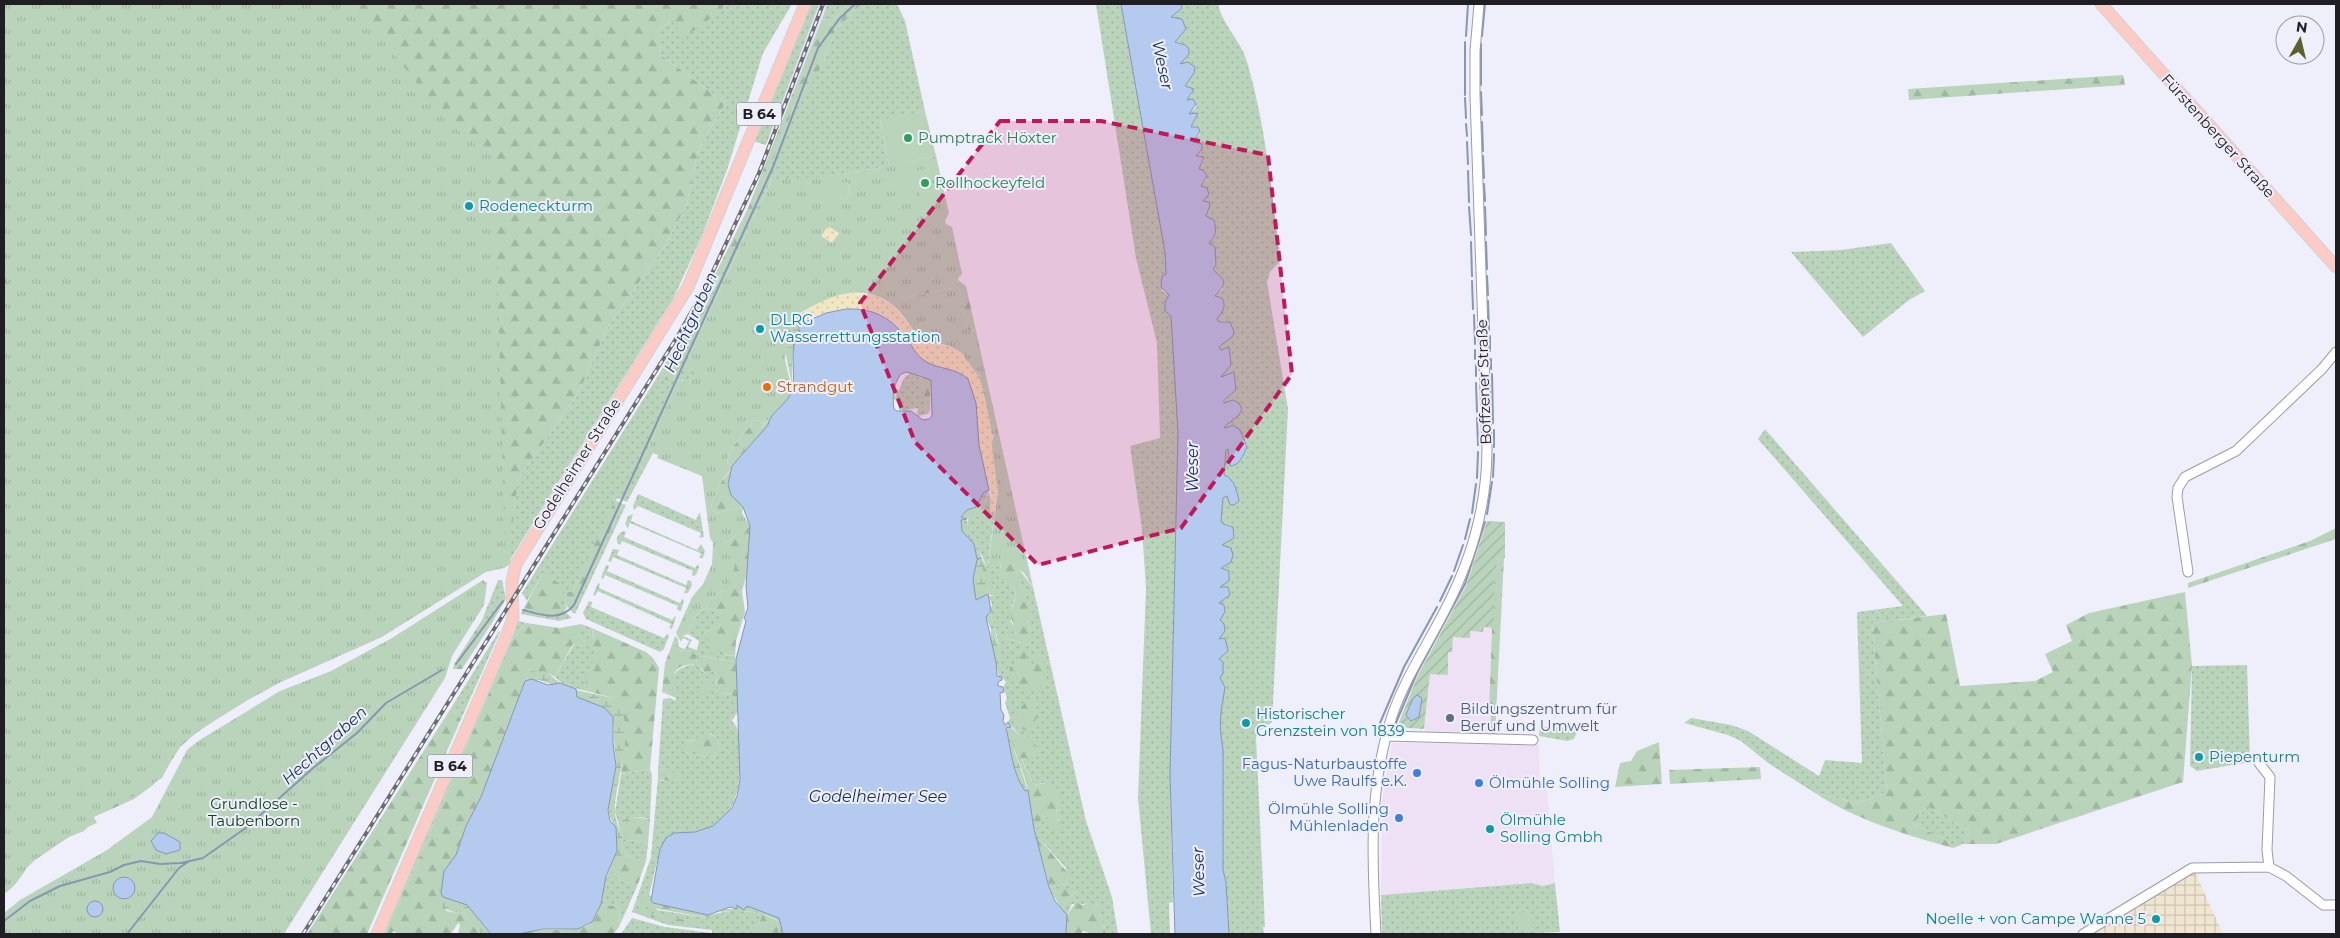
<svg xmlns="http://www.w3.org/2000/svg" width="2340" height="938" font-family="Montserrat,sans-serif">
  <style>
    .commercial { fill: #eee1f6 }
    .industrial { fill: url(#industrial-grid) }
    .built { fill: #e1e2f5 }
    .grass { fill: url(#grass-dots); fill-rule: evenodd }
    .forest { fill: url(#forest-firs) }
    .wetland { fill: url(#wetland-marsh) }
    .sand { fill: url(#sand-dots) }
    .park { fill: url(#park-tufts); fill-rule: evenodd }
    .garden { fill: url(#garden-furrows) }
    .pitch { fill: #bad4bc }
    .water { fill: #b4cbef; stroke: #8797b2; fill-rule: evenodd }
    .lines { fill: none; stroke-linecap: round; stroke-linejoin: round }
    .stream { stroke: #8797b2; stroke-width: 2 }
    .minor-casing { stroke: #9c9ca8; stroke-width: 11 }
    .major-casing { stroke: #d2d2d3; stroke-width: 13 }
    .minor { stroke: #fff; stroke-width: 9 }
    .major { stroke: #fbcbc5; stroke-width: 11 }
    .rail-casing { stroke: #6b6b72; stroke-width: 4 }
    .rail { stroke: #efeffc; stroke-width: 2; stroke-dasharray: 5.5; stroke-linecap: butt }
    .marked { fill: #c2185b; fill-opacity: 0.2; stroke: #c2185b; stroke-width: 4; stroke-dasharray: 10 6; stroke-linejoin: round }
    .leisure-dot { fill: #2e9e5b; stroke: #efeffc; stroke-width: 2 }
    .culture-dot { fill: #0f9aa8; stroke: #efeffc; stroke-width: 2 }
    .food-dot { fill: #e8710a; stroke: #efeffc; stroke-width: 2 }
    .service-dot { fill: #5c6f8a; stroke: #efeffc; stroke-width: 2 }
    .shop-dot { fill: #3f7fe0; stroke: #efeffc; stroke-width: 2 }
    .labels { text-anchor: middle; stroke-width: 4; stroke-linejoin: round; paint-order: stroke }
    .shield { fill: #efeffc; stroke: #5d5d64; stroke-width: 1 }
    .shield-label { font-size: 14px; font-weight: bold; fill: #1f1f23 }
    .street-label { font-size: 15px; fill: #1f1f23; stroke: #efeffc }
    .leisure-label { font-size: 15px; fill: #27864d; stroke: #efeffc; text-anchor: start }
    .culture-label { font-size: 15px; fill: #0d838f; stroke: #efeffc; text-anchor: start }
    .food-label { font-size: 15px; fill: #c56008; stroke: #efeffc; text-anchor: start }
    .service-label { font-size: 15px; fill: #4e5e75; stroke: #efeffc; text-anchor: start }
    .shop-label { font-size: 15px; fill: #366cbe; stroke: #efeffc; text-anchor: end }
    .park-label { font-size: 15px; fill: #0e4218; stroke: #efeffc }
    .water-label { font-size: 16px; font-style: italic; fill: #132e5b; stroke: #efeffc }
  </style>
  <defs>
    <pattern id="industrial-grid" width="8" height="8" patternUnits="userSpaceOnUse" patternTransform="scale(1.25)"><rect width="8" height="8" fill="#f0e5d1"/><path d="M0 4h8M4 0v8" fill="none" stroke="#cdc4b3"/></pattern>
    <pattern id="grass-dots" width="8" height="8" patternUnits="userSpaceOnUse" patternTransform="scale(1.25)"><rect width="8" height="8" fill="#bad4bc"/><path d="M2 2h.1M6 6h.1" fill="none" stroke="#9fb6a1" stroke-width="1.8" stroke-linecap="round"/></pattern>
    <pattern id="forest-firs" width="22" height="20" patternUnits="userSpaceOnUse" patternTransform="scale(1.25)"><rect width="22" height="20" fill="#bad4bc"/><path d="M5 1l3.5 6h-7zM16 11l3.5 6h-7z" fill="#9fb6a1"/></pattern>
    <pattern id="wetland-marsh" width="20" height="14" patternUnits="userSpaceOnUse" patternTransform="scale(1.25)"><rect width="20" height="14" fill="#bad4bc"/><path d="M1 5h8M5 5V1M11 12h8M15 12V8" fill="none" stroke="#9fb6a1"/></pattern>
    <pattern id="sand-dots" width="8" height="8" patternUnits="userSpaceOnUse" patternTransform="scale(1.25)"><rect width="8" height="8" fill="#f1e7c2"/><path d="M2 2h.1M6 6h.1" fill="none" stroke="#cec6a6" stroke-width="1.8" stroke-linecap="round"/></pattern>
    <pattern id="park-tufts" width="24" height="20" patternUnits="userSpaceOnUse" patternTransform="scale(1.25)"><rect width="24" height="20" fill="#bad4bc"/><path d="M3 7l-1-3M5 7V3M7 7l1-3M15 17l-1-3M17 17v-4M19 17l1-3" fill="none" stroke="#9fb6a1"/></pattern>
    <pattern id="garden-furrows" width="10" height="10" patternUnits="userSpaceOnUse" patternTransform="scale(1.25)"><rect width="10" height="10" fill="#bad4bc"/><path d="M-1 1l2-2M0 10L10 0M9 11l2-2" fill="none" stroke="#9fb6a1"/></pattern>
  </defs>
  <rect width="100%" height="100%" fill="#efeffc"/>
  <!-- commercial -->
  <path class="commercial" d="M1483 627 1494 628 1489 713H1491L1490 735 1424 734 1430 674 1447 662 1448 652H1452L1453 636 1469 638 1470 631 1483 632Z
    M1392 743 1539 744 1540 789 1547 790 1555 883 1543 886 1531 883 1477 887 1381 895 1382 802Z"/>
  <!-- industrial -->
  <path class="industrial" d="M2195 872 2223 934H2093Z"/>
  <!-- built -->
  <path class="built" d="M819 4H827L789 106 782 104Z"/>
  <!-- grass -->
  <path class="grass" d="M724 4H792L763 53 727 170 701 238 674 297 508 563 482 570 518 479 578 394 609 325 665 246 687 204 698 151 725 103 661 55 659 29 672 21 723 9Z
    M811 4H819L766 145 753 141Z
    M827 4H848L827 27 829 20 822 19Z
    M862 4H897L905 21 925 111 880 120 889 166 806 180 772 179 688 357 698 370 694 379 677 381 640 468 644 470 627 502 617 498 573 591 567 592 565 604 567 608 564 611 572 618 559 621 521 614 524 608 552 614 561 604V599L543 573 527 601 522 593 661 371 666 379 674 378 700 311 715 287 760 192 795 104 820 69 836 29Z
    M1096 4H1121L1165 252 1166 274 1162 291 1169 295 1165 310 1171 316 1178 433 1170 775 1173 902 1169 903 1170 934H1151L1138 798 1146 588 1142 529 1130 446 1160 438 1157 343 1136 258Z
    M1182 4H1218C1223 26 1243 43 1248 65 1266 128 1272 195 1281 260L1270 272 1267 282 1288 409 1272 722 1258 732 1256 738 1265 927H1263L1264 934H1229C1228 913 1228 891 1223 871V749C1220 736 1218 722 1220 709 1222 693 1225 695 1220 678L1223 673V662L1219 659 1228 651 1225 639 1219 638 1220 620 1224 605 1219 604 1224 587 1220 588 1222 545 1234 538 1230 525 1223 524 1221 521 1222 498 1227 496 1231 505H1234L1238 498 1233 483 1224 475 1226 449H1228L1229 462 1234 466 1224 425 1239 415 1224 401 1236 390 1233 372 1221 378 1222 374 1231 365 1219 347 1233 336 1225 321 1219 322 1217 319 1224 308 1215 296 1223 289 1213 269 1214 246 1209 243 1214 238 1206 216 1208 213 1203 201 1201 185 1207 179 1199 169 1204 160 1196 156 1202 149 1193 141 1200 134 1191 127 1197 116 1189 114 1196 107 1193 99 1187 100 1192 94 1185 86 1194 73 1180 64 1187 56 1181 43 1175 42 1183 33 1171 17 1181 9Z
    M1891 243 1925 291 1909 300 1863 337 1791 252 1841 250Z
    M972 364 983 381 994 432 992 436 978 376 970 365Z
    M910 373 921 378 926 410 930 411 927 414 917 416 918 408 899 411V402L892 399 894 388 899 390 904 378Z
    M1765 429 1927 616 1872 623 1887 792 1858 803 1815 793 1768 763 1741 741 1728 735 1684 723 1691 718 1731 725 1748 731 1819 776 1825 760 1862 763 1857 612 1903 606 1758 439Z
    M989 492 991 502 990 512 993 513 995 510 988 564 995 566 1002 563 1000 567 1005 582 1013 586 1016 596 1012 606 1011 622 1015 628 1016 635 1006 638 1028 645 1031 641V631L1027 621 1034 619 1018 579 1017 567 1033 587 1086 821 1112 897 1118 934H1106L1097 905C1089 902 1080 905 1072 904L1067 915 1062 910 1068 898 1077 892 1058 889 1052 893 1050 888 1068 883 1066 868 1041 840 1037 841 1034 829 1039 826 1042 817 1046 816 1059 821 1056 812 1059 805 1044 783 1035 785 1032 782 1021 757 1032 743 1026 736H1020L1008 722 1010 718 1005 703 1007 698 1003 687 1006 682 1001 676 998 640 990 613 992 604 988 596H994C990 571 980 548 967 526L969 516C981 511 986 504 989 492ZM1029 700 1038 715 1033 720 1020 710Z
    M638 494 696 520 700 512 704 537 699 538 701 533 638 506 634 510 633 506Z
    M623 504 626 505 575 614 572 612Z
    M633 514 631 521 697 550 701 544 705 551 703 558H699L701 554 698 552 630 523 628 528 625 524 628 516Z
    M624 531 626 532 624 537 695 568 698 564 699 567 696 575 692 576 693 571 622 541 620 545 618 544C615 539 618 533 624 531Z
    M613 549 619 550 617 555 686 585 688 580 691 581 692 585 688 593H684L686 588 613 557 611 562 608 561Z
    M606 565 609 566 607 571 680 603 682 599 684 600 681 611 677 610 678 606 605 575 603 579 601 578Z
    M498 580H502L506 599 490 626 482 620Z
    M598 583 600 584 599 588 672 620 675 616 676 617 672 629 669 628 671 624 598 591 595 596 593 595Z
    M589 601 592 602 591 607 664 638 667 634 669 635 664 649 660 652 586 619 583 613Z
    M706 608 720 613V626L703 633 725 655 735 656 736 662 703 656 698 665 704 673 712 671 716 674V684L723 694 733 693 734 702H738V711L732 721C741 729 739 741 740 753 741 803 730 834 674 833L660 849 649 896 657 910 708 918V915L736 910 763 914 759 923 749 934H621L632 918 665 927 712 933V930L668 925 632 912 651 857 658 778 663 781 678 780 667 769 658 770 663 699 671 698 675 701 676 698 662 692 675 693C670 673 676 667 696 664L697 655 686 650 684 651 678 649 677 643 673 642 675 636 678 639 679 647 685 649 689 641 683 638 681 642 676 633 692 640 688 647 697 650 699 641 688 634 697 614ZM710 733 716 738 720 747 713 758 685 752V740L696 741Z
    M518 621 526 623 511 641 415 868 384 934H381Z
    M581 624 592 628C592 636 596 643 596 652 596 666 586 676 587 691 575 688 564 687 555 677L574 644 583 646 586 642 578 636 583 627Z
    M499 631 500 632 461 719 451 708Z
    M2247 665 2250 762 2197 771 2190 766 2192 666Z
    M1540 727 1579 728 1574 739 1567 741 1539 736Z
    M650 769 652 775 650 819C639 816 628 817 618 822L615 812 621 774Z
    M1927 806 1970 832 1963 844 1953 848 1948 841 1913 824Z
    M630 840 648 844 646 861H640L623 853V842Z
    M612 871C618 882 627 883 638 884L619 927 620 907 601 904 604 883Z
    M1531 883 1543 886 1555 883 1560 932 1509 934H1382L1381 895Z"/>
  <!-- forest -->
  <path class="forest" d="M4 4H724L723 9 685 37 672 21 659 29 665 39 660 42 661 55 725 103 698 151 687 204 665 246 609 325 578 394 518 479 508 563 482 570 246 699 196 733 180 747 162 776 153 785 134 799 94 817 97 823C77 832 53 840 36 856 24 868 21 883 4 894Z
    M848 4H862L836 29 820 69 799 105 795 104 742 238 700 311 674 378 666 380 661 371 708 289 748 208 822 19 829 20 828 26Z
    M2123 75 2125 85 1909 100 1908 89Z
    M959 281 966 286 976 331 968 330 959 287 903 298 902 295Z
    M928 377 931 380 930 411 926 410 921 378Z
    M756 420 764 424 732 466 727 463C728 448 746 431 756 420Z
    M731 471 728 484 737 501 743 507 717 513 711 506C715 493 720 480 731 471Z
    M615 500 623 504 572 612 565 604 567 592 573 591Z
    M750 526 748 569 742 591 745 612 736 641 735 656 712 653V644L708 640 703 641V633L720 626V613L706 608 709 599 723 591V544Z
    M2336 528V539L2188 588V583L2310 541Z
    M981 556 999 594 994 596 988 594 981 566Z
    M1499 558H1504L1495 735H1490L1491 713H1489L1494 574Z
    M1008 562 1017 567 1018 579 1035 619 1027 621 1031 631V641L1028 645 1006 638V632L1016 634 1010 614 1016 596 1013 586 1005 582 999 572 1002 563Z
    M543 573 565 587 561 599 563 610C554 619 535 610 524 608Z
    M2185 592 2192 666 2183 782 1996 844H1963L1970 832 1927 806 1913 824 1948 841 1953 848C1906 835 1856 820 1815 793L1858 803 1887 792 1872 623 1946 614 1960 686 2035 681 2053 672 2045 654 2072 641 2066 625 2089 613Z
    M482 620 490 626 462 669H453L454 664Z
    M526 623 560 628 581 624 583 627 578 636 586 642 583 646 573 644 555 677 548 673 527 677 481 797 466 826 456 855 444 871 446 911 464 914 481 934H458L460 925 458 923 451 934H399L393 931 392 934H384L415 868 511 641Z
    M592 628 646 652 653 658 659 668 650 769 621 774 625 738 613 698 587 691 586 680 596 652 591 648 590 644 594 638Z
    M673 642 677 643 678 649 684 651 686 650 697 655 696 664C670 666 674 673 675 693L662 692 665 663Z
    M1020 650 1026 652V664L1033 667 1035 654 1041 652 1047 685 1036 690 1026 691 1018 685 1017 676 1010 673V667L1017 665Z
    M702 656 736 662 738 702H734L732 693 723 694 717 691 716 674 712 671 705 673 698 665Z
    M1029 700H1035L1038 715 1029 731 1018 728 1014 723 1022 706Z
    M451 708 461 719 367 934H307Z
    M1011 727 1020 736H1026L1039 748 1036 757 1021 758 1032 782 1035 785C1050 781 1056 786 1063 798L1056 811 1060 829 1057 830 1046 816 1042 817 1039 826 1034 829 1027 784 1011 741Z
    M709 733 716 738 720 747 713 758 685 752 684 740 696 741 698 737Z
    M1659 742 1662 784 1615 787 1620 763 1631 761 1637 751Z
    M1760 767 1761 779 1670 784 1669 770Z
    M667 769 682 778C676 782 664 782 658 778V770Z
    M631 817 650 819 648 844 630 840 623 842 618 822Z
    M1040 839 1073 879 1068 883 1050 888 1037 841Z
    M623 853 640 861H646L638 884C627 883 618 882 612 871Z
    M1065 888 1077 892 1068 898 1062 910 1052 893 1058 889Z
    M643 893 651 896 653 903 708 915 709 918 647 907 642 903Z
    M1076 902 1082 905 1091 903 1097 905 1106 934H1092L1083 931 1081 934H1066L1067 915Z
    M601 904 620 907 619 927 613 934H518C536 926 582 935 592 922 596 918 598 909 601 904Z
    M638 910 650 914 709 924 708 926 661 920 638 913Z
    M763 914 778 921V934H749L759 923Z"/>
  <!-- wetland -->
  <path class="wetland" d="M798 325 800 333C789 347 793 368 792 385 789 364 777 340 798 325Z
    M769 419 768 425 732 466 745 446Z
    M989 490 983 509 967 519 961 518 967 510 976 507 983 493Z
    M961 520H967C968 534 981 543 981 558L977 559 974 544 962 531Z
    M981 559 988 594 976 601 973 579 977 560Z
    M990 613C996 634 1002 654 1001 676L999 677 990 639 991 629 986 617Z
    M531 671 548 673 560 683 554 685 539 680 525 681Z
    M576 690 613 698C641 722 613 782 615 813 616 827 627 839 623 854 620 864 610 874 604 883L617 851 616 827C601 812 614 786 616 767 616 753 613 740 614 725L577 697Z
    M1008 726 1011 727V741L1028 790 1025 791C1017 779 1003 739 1008 726Z
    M444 871 441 893 443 897 467 905 491 934H481L464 914C430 908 437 900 444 871Z
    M737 905 754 908 779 918 783 934H778V921C762 911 739 909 721 912L720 909H737Z"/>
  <!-- sand -->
  <path class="sand" d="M828 225 839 233 832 243 821 236Z
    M847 292 876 296 894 306 921 340 928 344 950 346 963 354C967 364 977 371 981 383 988 406 1005 493 993 513L990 512 991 493 979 445 977 415 962 374C950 368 934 368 923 360 912 351 908 336 898 326 873 300 825 307 798 325L793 319 823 299Z"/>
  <!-- park -->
  <path class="park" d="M4 4H355L448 123 497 160 495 179 505 550H511L510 564 504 568 486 572 382 637 279 683 248 700 190 736 176 750 162 778 91 818 89 826 84 831 69 837 35 860 12 882 4 885V289L9 285 4 278Z
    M936 156 949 213 945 221 946 224 952 227 962 274 958 278 959 281 902 296 903 298 959 287 968 330 976 331 1033 587 1024 573 1008 562 995 566 988 565 998 492 992 446 994 432 980 375C974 366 966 363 963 354 959 351 954 348 950 346 940 342 928 347 920 339 911 329 905 315 894 306 861 279 824 298 794 317L798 325 788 335 785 360 792 389 788 400 764 424 756 420C746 431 728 448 727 463L732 466C731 472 726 474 723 479 717 488 714 497 711 506L717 513 743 507 742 513 750 526 723 544 735 566 731 579 723 591 709 599 706 608 697 614 688 634 682 636 676 633 692 597 703 584 712 564 713 543 710 538 702 476 657 458 658 455 653 453 644 470 640 468 677 381 694 379 697 370 687 373 685 368 690 360 688 357 772 179C828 180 881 167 936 156ZM848 182 850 197 808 204ZM828 226 839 233 832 243 821 236Z
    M483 580 487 583 484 605 452 656 445 678 284 934H4V913L20 900 107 850 152 817 187 750 198 741 280 691 331 671 392 638Z"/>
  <!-- garden -->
  <path class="garden" d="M1487 521 1505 522V558H1499L1494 574V628L1484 627 1483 632 1470 631V638L1453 637 1452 652H1448V675L1430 674 1424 729 1397 727 1418 675 1466 586Z"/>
  <!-- pitch -->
  <path class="pitch" d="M925 111 936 156 889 166 880 119Z
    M929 168 935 196 921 199 915 171Z
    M909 172 912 185 893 189 890 176Z
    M848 182 850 197 808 205 806 189Z
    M749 267 758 275 743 293 734 286Z
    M753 286 762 294 747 313 738 306Z
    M703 677 713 679 711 695 701 694Z
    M1515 921a9 9 0 1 1 18 0a9 9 0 1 1-18 0Z"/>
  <!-- water -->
  <path class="water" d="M1121 4H1182L1181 9 1171 17 1182 19 1186 29 1175 42 1185 45 1189 49V54L1180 64 1188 62 1195 67 1194 73 1185 86 1194 89 1187 100 1193 99 1196 104 1189 114 1198 113 1191 127H1198L1200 131 1193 142 1202 144V149L1196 156 1204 157 1199 169 1203 170 1207 176 1201 186 1207 188 1209 194 1203 201 1209 202 1210 205 1206 216 1214 220C1216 230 1217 235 1209 243L1215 247 1216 265 1213 269C1223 281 1230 280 1215 296L1222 298C1227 307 1222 312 1217 319L1219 322H1230L1234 332 1233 336 1219 347 1221 350 1229 347 1231 365 1221 377 1234 372 1236 390 1224 400V403L1233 400 1239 403 1242 409 1239 415 1224 427 1226 428 1233 425 1240 430 1247 447C1243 455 1240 466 1230 466L1228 449 1226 450 1224 475C1234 478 1237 491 1239 501L1234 505H1230L1227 496 1223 498 1221 521 1223 524 1233 527 1234 538 1222 545 1231 548 1233 555 1231 562 1221 568 1229 571V581L1220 587H1228L1230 595 1219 603 1224 605 1225 612 1220 620 1224 624 1225 631 1219 639 1225 638 1228 651 1219 659 1223 662V673L1220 678 1225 687C1221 713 1218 721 1223 749V870L1226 882 1229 934H1175L1170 775 1178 433 1171 316 1165 311V302L1169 295 1161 287 1162 276 1166 274 1165 252Z
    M846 309C874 308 893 318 908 341 914 349 917 356 925 361 939 370 955 367 968 379L976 403 979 445 989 490 983 493 976 507 967 510 961 517 967 519 961 520 962 531 974 544 977 559 981 558 977 560 973 579 976 600 988 594 991 611 986 617 996 662 997 676 1002 677V680L998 682V686L1003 687 1004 692 1000 693 1001 710 1004 715 1003 721 1005 725 1008 722 1011 727 1006 728C1011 748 1012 773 1025 791L1028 790 1034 829 1049 887 1055 901 1067 915 1066 934H783L779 918 747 906 744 910 737 905V909L730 907 708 915 653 903 651 900 660 849 666 838 674 833 695 832 713 826 732 808 737 796 740 779 736 659 746 621 744 618 748 608 746 586 750 526 743 507 731 495 728 484 732 466 768 425C770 411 788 405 792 390 797 371 787 350 800 333L798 325 826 313ZM907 372 931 380 932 416 929 419 923 420 911 411H897L894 409C892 395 893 385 901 374Z
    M532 679 548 685 560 683 576 689 577 697 605 708 613 717V743L616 766 608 810 610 821 616 827 617 851 606 876 601 904 592 922 578 929H543L518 934H491L467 905 443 897 441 893 444 871 456 855 466 826 481 797 525 681Z
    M1417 695 1422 698 1419 717 1411 721 1406 715 1413 698Z
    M158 833H164L180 842V850L166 854 156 850 151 841Z
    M113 888a11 11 0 1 1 22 0a11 11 0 1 1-22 0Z
    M87 909a8 8 0 1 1 16 0a8 8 0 1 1-16 0Z"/>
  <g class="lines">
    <!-- stream -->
    <path class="stream" d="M1466 36 1468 4
      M1482 36 1485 4
      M1481 85V44
      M1481 92 1482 115
      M1465 95V42
      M1465 98 1466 118
      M1482 122 1483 151
      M1466 124 1467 136
      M1467 142 1468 164
      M1483 156 1484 178
      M1468 171 1469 202
      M1484 184 1485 201
      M1469 207 1471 235
      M1485 207 1486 235
      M1471 242 1472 276
      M1486 242 1487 269
      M1487 276 1488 295
      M1472 281 1473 309
      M1488 301 1489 330
      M1474 315 1475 344
      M1490 336V351
      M1475 350V359
      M1491 359V369
      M1476 365V376
      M1492 374 1493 423
      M1476 383 1477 412
      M1477 418 1478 445
      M1494 430V447
      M1493 477 1494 454
      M1477 478 1478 452
      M1472 513 1476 484
      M1487 514 1492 482
      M1465 539 1470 519
      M1454 571 1463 545
      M1440 601 1452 576
      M523 610C542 615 560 622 574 605L773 167 818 48 839 19 855 4
      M456 664 503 601
      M1380 723 1404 667 1437 607
      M1395 725 1417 673 1465 584 1485 522
      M4 921 30 901 60 886 110 872 124 865 141 861 160 864 181 863 203 858 247 827 312 769 357 733 386 703 442 670
      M127 934 179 868 188 862"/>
    <defs>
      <path id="minor" d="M2188 572 2177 497 2178 488 2185 477 2236 451 2322 369 2336 352
        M1386 736 1533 740
        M2259 763 2270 777 2267 850 2269 867
        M1376 934C1372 859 1368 790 1392 716 1405 678 1428 644 1446 608 1472 558 1487 504 1487 448L1475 96V51L1479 4
        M2083 934 2192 868 2269 867 2286 876 2323 905H2336"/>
      <path id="major" d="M2101 4 2336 267
        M377 934 506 637 513 618 512 581 516 564 688 287 805 4"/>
    </defs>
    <!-- minor casing -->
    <use href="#minor" class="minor-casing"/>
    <!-- major casing -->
    <use href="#major" class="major-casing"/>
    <!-- minor -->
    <use href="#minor" class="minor"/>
    <!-- major -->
    <use href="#major" class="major"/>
    <defs>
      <path id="rail" d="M303 934 679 334 707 284 759 173 823 4"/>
    </defs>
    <!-- rail casing -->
    <use href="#rail" class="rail-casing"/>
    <!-- rail -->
    <use href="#rail" class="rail"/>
  </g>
  <!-- marked area -->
  <path class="marked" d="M1000 121H1101L1268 155 1292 374 1181 528 1038 565 915 442 860 303Z"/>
  <!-- markers -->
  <g class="leisure-dot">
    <circle cx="908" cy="138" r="5"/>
    <circle cx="925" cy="183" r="5"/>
  </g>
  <g class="culture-dot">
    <circle cx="469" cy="206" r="5"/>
    <circle cx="760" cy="329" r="5"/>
    <circle cx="1246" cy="723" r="5"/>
    <circle cx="2199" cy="757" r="5"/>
    <circle cx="1490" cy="829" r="5"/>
    <circle cx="2156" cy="919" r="5"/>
  </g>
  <circle class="food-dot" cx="767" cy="387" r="5"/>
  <circle class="service-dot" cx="1450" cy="718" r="5"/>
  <g class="shop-dot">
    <circle cx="1417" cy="773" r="5"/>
    <circle cx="1479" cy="783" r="5"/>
    <circle cx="1399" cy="818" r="5"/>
  </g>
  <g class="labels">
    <!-- shield labels -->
    <g class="shield">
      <rect x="736.5" y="102.5" width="45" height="23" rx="4"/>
      <rect x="427.5" y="754.5" width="45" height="23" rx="4"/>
    </g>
    <g class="shield-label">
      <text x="759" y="119">B 64</text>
      <text x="450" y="771">B 64</text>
    </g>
    <!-- street labels -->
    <g class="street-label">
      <text transform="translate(2218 136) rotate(48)" y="5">Fürstenberger Straße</text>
      <text transform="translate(1484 382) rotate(-92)" y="5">Boffzener Straße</text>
      <text transform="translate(577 464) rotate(-58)" y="5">Godelheimer Straße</text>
    </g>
    <!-- leisure labels -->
    <g class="leisure-label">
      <text x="918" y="143">Pumptrack Höxter</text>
      <text x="935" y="188">Rollhockeyfeld</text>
    </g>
    <!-- culture labels -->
    <g class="culture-label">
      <text x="479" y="211">Rodeneckturm</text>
      <text x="770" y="325">DLRG<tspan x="770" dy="17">Wasserrettungsstation</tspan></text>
      <text x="1256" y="719">Historischer<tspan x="1256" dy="17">Grenzstein von 1839</tspan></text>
      <text x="2209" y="762">Piepenturm</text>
      <text x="1500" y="825">Ölmühle<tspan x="1500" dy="17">Solling Gmbh</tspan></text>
      <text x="2146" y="924" text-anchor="end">Noelle + von Campe Wanne 5</text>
    </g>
    <!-- food labels -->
    <g class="food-label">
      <text x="777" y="392">Strandgut</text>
    </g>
    <!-- service labels -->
    <g class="service-label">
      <text x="1460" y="714">Bildungszentrum für<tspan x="1460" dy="17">Beruf und Umwelt</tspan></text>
    </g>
    <!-- shop labels -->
    <g class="shop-label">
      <text x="1407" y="769">Fagus-Naturbaustoffe<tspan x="1407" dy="17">Uwe Raulfs e.K.</tspan></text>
      <text x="1489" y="788" text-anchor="start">Ölmühle Solling</text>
      <text x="1389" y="814">Ölmühle Solling<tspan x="1389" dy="17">Mühlenladen</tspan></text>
    </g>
    <!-- park labels -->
    <g class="park-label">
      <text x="254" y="809">Grundlose -<tspan x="254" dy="17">Taubenborn</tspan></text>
    </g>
    <!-- water labels -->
    <g class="water-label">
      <text transform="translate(1163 65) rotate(78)" y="6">Weser</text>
      <text transform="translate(690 322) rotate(-66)" y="6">Hechtgraben</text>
      <text transform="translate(1192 467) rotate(-90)" y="6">Weser</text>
      <text transform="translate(324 745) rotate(-42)" y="6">Hechtgraben</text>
      <text x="878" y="802">Godelheimer See</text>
      <text transform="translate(1198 872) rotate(-92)" y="6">Weser</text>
    </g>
  </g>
  <!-- border -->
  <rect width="2340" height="938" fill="none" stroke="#1f1f23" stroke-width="10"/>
  <!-- north arrow -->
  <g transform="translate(2300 40) rotate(8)"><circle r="24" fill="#efeffc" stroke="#9c9ca5"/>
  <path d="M0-4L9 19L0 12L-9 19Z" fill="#5e5f2c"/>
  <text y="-8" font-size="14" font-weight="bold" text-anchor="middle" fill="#1f1f23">N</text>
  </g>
</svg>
